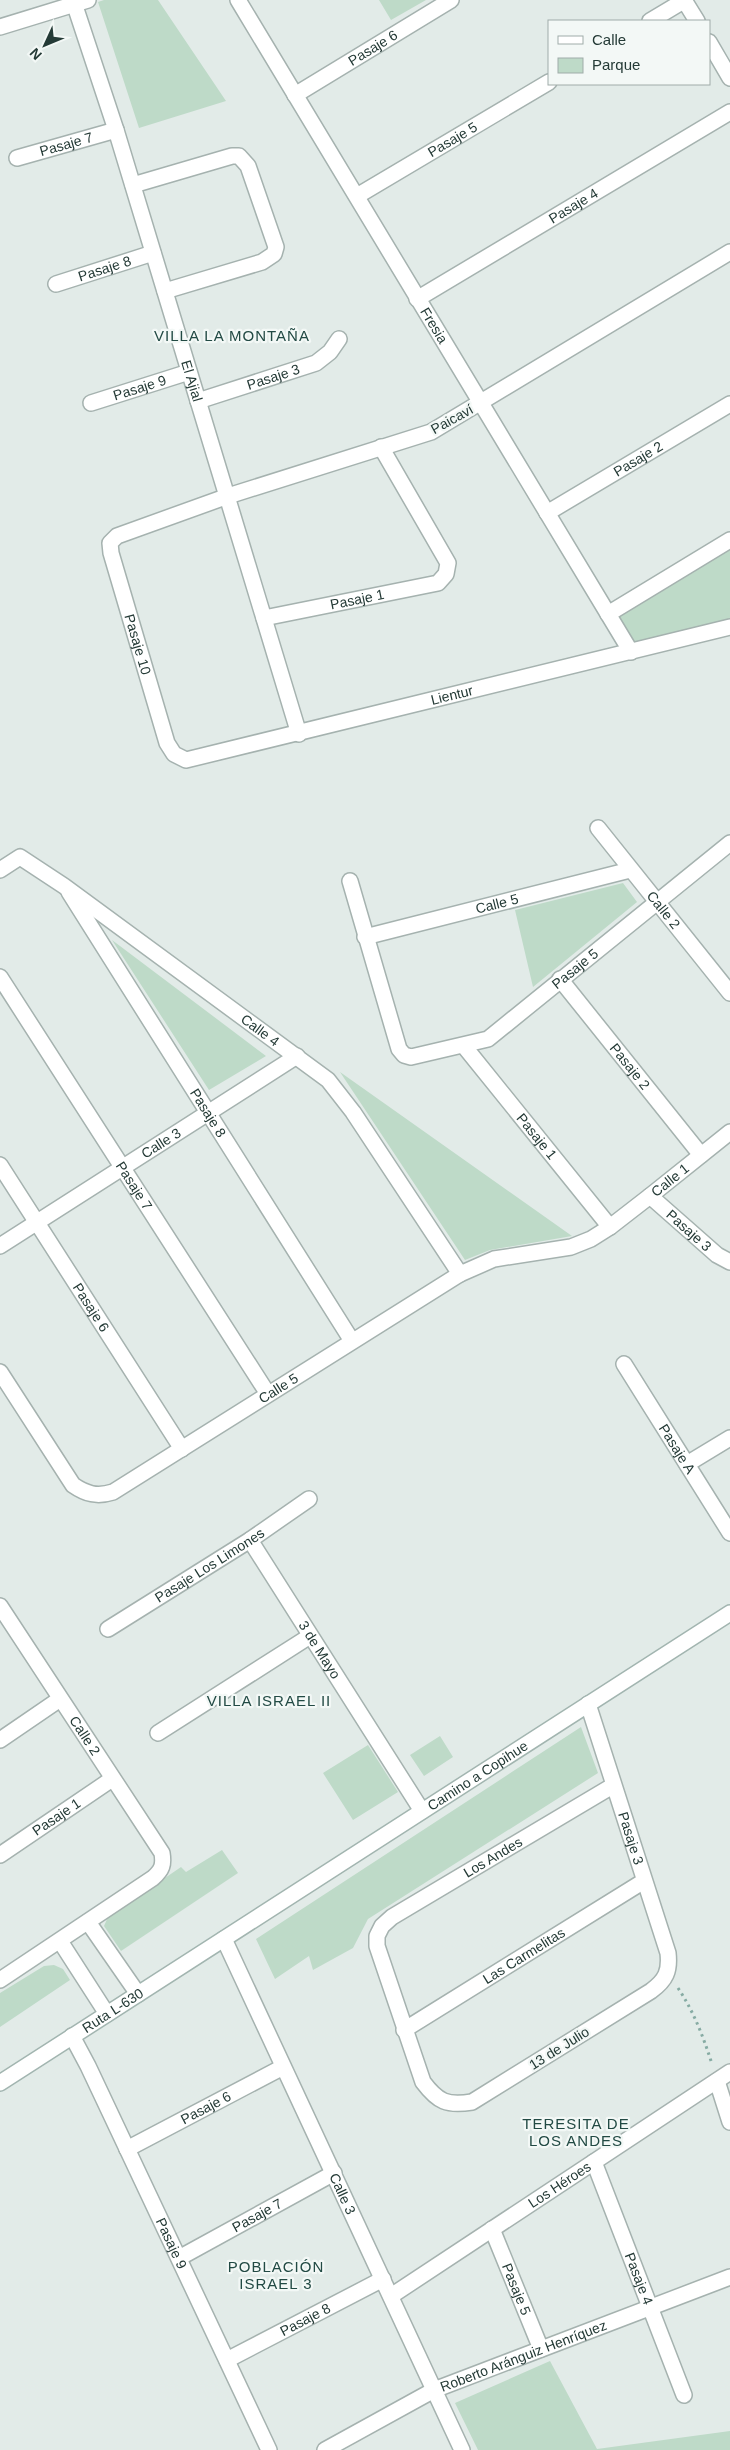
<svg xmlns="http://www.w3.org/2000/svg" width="730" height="2450" font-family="Helvetica,sans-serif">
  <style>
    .green { fill: #bedac8 }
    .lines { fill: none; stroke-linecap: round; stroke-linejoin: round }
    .street-casing { stroke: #a5b2af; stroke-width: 18 }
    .secondary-casing { stroke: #a2b5b0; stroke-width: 18 }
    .path { stroke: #86aba3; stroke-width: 3; stroke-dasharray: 2.5 4; stroke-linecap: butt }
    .street { stroke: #fff; stroke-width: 15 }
    .secondary { stroke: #fff; stroke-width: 15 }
    .labels { text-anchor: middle; stroke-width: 4.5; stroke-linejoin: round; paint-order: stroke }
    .street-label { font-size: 14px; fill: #243a36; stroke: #f3f8f6 }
    .neighbourhood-label { font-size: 15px; letter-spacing: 1px; fill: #224a44; stroke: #f3f8f6 }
  </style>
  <rect width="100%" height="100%" fill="#e2ebe8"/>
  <!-- green -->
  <path class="green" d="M104 0H158L226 101 139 128 98 2Z
    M379 0H426L391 20Z
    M730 546V622L633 646 615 615Z
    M623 883 637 902 533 987 515 910Z
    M112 940 266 1056 209 1090Z
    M340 1072 572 1236 490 1250 465 1260Z
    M581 1727 598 1773 368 1919 353 1948 313 1970 309 1956 275 1979 256 1939Z
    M440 1736 453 1757 424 1776 410 1755Z
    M368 1745 398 1792 353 1820 323 1773Z
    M222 1850 238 1873 121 1951 104 1926 108 1917 181 1867 186 1872Z
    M54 1965 63 1969 70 1980 0 2027V1993L44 1966Z
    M550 2361 597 2449 730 2431V2450H478L455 2403Z"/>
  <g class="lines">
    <defs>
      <g id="street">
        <path id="s1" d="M73 0 116 130 299 734"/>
        <path id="s2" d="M238 0 631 652"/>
        <path d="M684 0 697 21"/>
        <path d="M650 21 685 0"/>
        <path d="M0 27 88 0"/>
        <path d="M709 42 730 78"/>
        <path id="s3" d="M295 95 451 0"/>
        <path id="s4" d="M17 158 116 130"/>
        <path d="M133 185 232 156H239L248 166 276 247 274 254 262 262 165 291"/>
        <path id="s5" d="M357 196 549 82"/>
        <path id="s6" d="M730 252 431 432 228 496 117 536 110 543 111 553 167 743 174 754 186 760 730 627"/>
        <path id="s7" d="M56 284 153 253"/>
        <path id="s8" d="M417 299 730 112"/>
        <path id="s9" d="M198 401 316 363 330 352 339 339"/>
        <path id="s10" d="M91 403 189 372"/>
        <path id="s11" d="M547 513 730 404"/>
        <path d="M608 614 730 540"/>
        <path id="s12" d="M264 618 438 583 446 574 448 563 381 447"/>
        <path id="s13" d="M598 828 730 993"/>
        <path id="s14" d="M0 870 20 857 64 886 328 1080 353 1112 460 1274"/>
        <path id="s15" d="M350 881 399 1049 404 1055 411 1057 488 1039 730 843"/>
        <path id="s16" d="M69 892 352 1341"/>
        <path id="s17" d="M365 937 630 870"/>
        <path id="s18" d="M0 977 268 1394"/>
        <path id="s19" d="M560 979 701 1155"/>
        <path id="s20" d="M464 1046 610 1227"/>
        <path id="s21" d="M0 1165 182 1449"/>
        <path id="s22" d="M650 1196 717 1255 730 1262"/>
        <path id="s23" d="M0 1246 297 1056"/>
        <path id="s24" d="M624 1364 730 1533"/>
        <path id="s25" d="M0 1372 73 1485C86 1494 97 1497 113 1492L460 1274 494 1259 571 1247 591 1239 610 1227 650 1196 730 1132"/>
        <path d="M687 1464 730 1438"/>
        <path id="s26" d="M250 1540 422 1811"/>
        <path id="s27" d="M0 1606 162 1853C164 1865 162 1870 153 1878L0 1980"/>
        <path id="s28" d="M108 1629 250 1540 309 1499"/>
        <path id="s29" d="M588 1704 668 1953C670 1971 666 1980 651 1991L472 2102C447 2106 438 2102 423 2082L377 1946V1936L382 1926 392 1917 614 1785"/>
        <path d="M158 1733 310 1636"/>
        <path d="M0 1740 60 1699"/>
        <path id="s30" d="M0 1855 112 1779"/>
        <path d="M88 1922 138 1994"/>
        <path id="s31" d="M224 1939 462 2450"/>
        <path d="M60 1941 107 2014"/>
        <path id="s32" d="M404 2030 644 1881"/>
        <path id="s33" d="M72 2036 88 2066 269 2450"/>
        <path d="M717 2081 730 2122"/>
        <path id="s34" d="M127 2149 283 2067"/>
        <path id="s35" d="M594 2162 684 2395"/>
        <path id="s36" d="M492 2229 541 2349"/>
        <path id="s37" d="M179 2258 334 2173"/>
        <path id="s38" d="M391 2296 730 2072"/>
        <path id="s39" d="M227 2360 383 2279"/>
        <path id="s40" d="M325 2450 434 2390 730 2277"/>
      </g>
      <g id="secondary">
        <path id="s41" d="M0 2083 730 1613"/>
      </g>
    </defs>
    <!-- street casing -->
    <use href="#street" class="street-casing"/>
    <!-- secondary casing -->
    <use href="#secondary" class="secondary-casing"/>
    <!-- path -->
    <path class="path" d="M678 1988C694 2012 703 2036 712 2064"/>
    <!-- street -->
    <use href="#street" class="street"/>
    <!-- secondary -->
    <use href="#secondary" class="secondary"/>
  </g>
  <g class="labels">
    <!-- street labels -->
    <g class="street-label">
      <text dy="5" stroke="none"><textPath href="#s3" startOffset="91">Pasaje 6</textPath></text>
      <text dy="5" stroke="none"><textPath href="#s5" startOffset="111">Pasaje 5</textPath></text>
      <text dy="5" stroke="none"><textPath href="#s4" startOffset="51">Pasaje 7</textPath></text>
      <text dy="5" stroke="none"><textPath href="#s8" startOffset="182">Pasaje 4</textPath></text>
      <text dy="5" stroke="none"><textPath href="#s7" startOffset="51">Pasaje 8</textPath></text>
      <text dy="5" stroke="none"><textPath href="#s2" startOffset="380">Fresia</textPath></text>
      <text dy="5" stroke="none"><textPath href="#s9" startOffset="79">Pasaje 3</textPath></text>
      <text dy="5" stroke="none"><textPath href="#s1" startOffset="399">El Ajial</textPath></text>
      <text dy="5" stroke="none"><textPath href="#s10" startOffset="51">Pasaje 9</textPath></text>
      <text transform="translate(452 419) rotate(-29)" y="5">Paicaví</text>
      <text dy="5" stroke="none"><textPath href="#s11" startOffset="106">Pasaje 2</textPath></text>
      <text dy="5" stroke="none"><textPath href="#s12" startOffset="95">Pasaje 1</textPath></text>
      <text dy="5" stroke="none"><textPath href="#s6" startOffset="795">Pasaje 10</textPath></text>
      <text dy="5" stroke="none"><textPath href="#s6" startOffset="1198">Lientur</textPath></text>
      <text dy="5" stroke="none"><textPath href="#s17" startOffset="136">Calle 5</textPath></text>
      <text dy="5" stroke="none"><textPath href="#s13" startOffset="105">Calle 2</textPath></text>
      <text dy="5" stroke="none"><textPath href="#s15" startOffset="381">Pasaje 5</textPath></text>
      <text dy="5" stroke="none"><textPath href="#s14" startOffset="320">Calle 4</textPath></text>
      <text dy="5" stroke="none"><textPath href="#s19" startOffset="112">Pasaje 2</textPath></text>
      <text dy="5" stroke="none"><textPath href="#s16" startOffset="261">Pasaje 8</textPath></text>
      <text dy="5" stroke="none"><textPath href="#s20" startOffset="116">Pasaje 1</textPath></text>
      <text dy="5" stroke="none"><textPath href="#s23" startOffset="191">Calle 3</textPath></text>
      <text dy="5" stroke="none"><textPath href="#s25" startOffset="822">Calle 1</textPath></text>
      <text dy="5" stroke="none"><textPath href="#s18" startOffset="248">Pasaje 7</textPath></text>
      <text dy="5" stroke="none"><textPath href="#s22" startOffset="52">Pasaje 3</textPath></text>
      <text dy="5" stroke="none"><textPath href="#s21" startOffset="169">Pasaje 6</textPath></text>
      <text dy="5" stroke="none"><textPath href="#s25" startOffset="372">Calle 5</textPath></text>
      <text dy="5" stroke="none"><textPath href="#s24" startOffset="100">Pasaje A</textPath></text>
      <text dy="5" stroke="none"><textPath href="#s28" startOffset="120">Pasaje Los Limones</textPath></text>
      <text dy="5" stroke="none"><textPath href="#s26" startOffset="130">3 de Mayo</textPath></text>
      <text dy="5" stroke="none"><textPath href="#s27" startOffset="155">Calle 2</textPath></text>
      <text dy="5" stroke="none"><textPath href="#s41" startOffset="568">Camino a Copihue</textPath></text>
      <text dy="5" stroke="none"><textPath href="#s30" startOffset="68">Pasaje 1</textPath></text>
      <text dy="5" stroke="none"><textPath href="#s29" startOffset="141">Pasaje 3</textPath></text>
      <text dy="5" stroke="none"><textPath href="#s29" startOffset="869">Los Andes</textPath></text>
      <text dy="5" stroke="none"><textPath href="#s32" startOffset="141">Las Carmelitas</textPath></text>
      <text dy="5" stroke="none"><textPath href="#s41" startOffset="134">Ruta L-630</textPath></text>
      <text transform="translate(559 2048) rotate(-32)" y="5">13 de Julio</text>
      <text dy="5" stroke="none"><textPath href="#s34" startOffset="89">Pasaje 6</textPath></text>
      <text dy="5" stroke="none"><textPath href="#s38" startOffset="202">Los Héroes</textPath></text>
      <text dy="5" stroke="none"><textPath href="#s31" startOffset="281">Calle 3</textPath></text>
      <text dy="5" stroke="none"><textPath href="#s37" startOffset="89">Pasaje 7</textPath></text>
      <text dy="5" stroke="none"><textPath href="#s33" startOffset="230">Pasaje 9</textPath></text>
      <text dy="5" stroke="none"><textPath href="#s35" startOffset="125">Pasaje 4</textPath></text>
      <text dy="5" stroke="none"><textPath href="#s36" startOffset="65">Pasaje 5</textPath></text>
      <text dy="5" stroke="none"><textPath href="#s39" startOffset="88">Pasaje 8</textPath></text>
      <text dy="5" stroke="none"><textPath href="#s40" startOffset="220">Roberto Aránguiz Henríquez</textPath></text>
    </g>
    <!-- neighbourhood labels -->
    <g class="neighbourhood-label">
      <text x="232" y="341">VILLA LA MONTAÑA</text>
      <text x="269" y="1706">VILLA ISRAEL II</text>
      <text x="576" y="2129">TERESITA DE<tspan x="576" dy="17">LOS ANDES</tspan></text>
      <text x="276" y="2272">POBLACIÓN<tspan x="276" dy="17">ISRAEL 3</tspan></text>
    </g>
  </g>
  <!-- legend -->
  <rect x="548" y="20" width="162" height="65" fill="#f3f8f6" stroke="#a0aca9"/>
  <rect x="558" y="36" width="25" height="8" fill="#ffffff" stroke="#a0aca9"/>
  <text x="592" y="45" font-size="15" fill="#243a36">Calle</text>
  <rect x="558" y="58" width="25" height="15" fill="#bedac8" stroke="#a0aca9"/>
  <text x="592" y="70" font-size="15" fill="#243a36">Parque</text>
  <!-- north arrow -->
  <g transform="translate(45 45) rotate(226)" stroke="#f3f8f6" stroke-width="4" paint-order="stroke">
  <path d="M0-4L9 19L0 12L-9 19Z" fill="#243a36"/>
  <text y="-8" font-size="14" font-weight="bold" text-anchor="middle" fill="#243a36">N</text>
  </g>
</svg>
